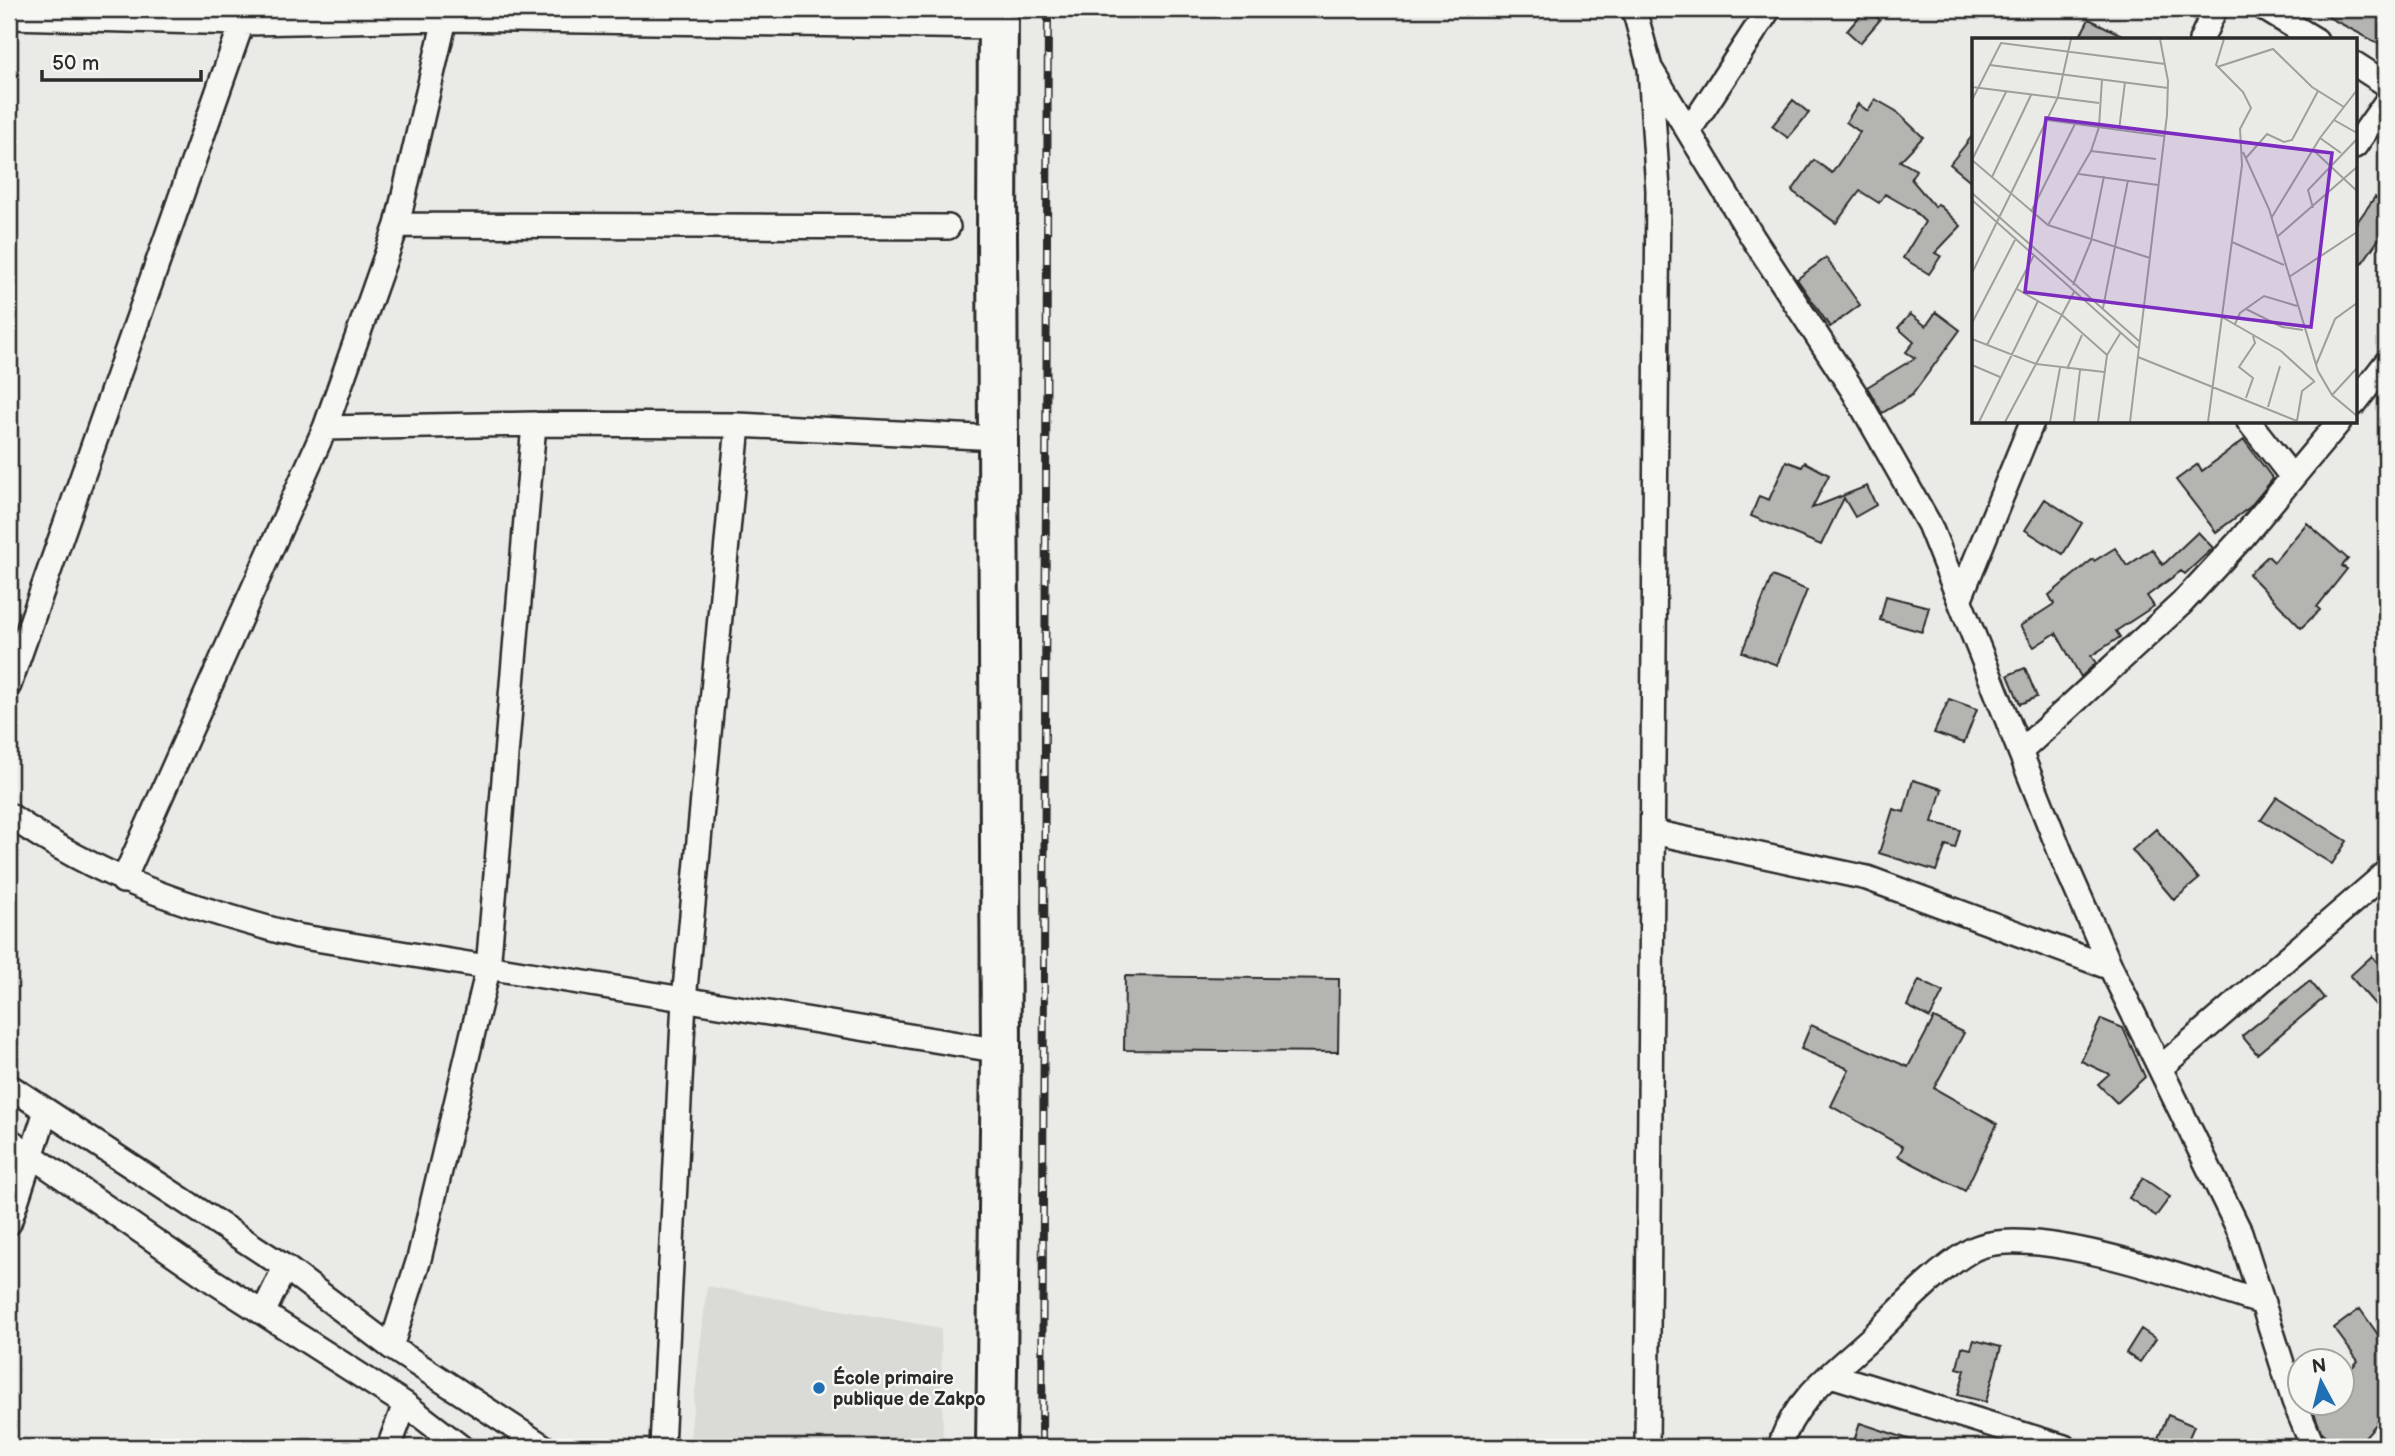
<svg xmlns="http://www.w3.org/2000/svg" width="2395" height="1456" font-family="'Balsamiq Sans',sans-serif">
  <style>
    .built { fill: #dadad6 }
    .building { fill: #b4b4b1; stroke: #2b2b2b; stroke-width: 2 }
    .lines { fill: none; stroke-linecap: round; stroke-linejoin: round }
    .street-casing { stroke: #2b2b2b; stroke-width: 28 }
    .highway-casing { stroke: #2b2b2b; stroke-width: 44 }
    .street { stroke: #f6f6f2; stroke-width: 23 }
    .highway { stroke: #f6f6f2; stroke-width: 38 }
    .rail-casing { stroke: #2b2b2b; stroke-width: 8 }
    .rail { stroke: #f6f6f2; stroke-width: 5; stroke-dasharray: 16; stroke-linecap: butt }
    .poi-dot { fill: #1f6fb2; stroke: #f6f6f2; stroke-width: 2.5 }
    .labels { text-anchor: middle; stroke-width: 5; stroke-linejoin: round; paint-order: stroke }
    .poi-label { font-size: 18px; font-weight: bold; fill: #2b2b2b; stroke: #f6f6f2; text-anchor: start }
    .inset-road { fill: none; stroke: #9e9e9b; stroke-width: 2 }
    .view { fill: #7b2cbf; fill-opacity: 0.15; stroke: #7b2cbf; stroke-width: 3.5 }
    .inset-edge { fill: none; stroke: #2b2b2b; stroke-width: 3.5 }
  </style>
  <rect width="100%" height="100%" fill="#eaeae6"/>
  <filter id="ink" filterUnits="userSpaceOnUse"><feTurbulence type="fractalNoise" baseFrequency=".0143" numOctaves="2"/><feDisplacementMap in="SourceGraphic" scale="14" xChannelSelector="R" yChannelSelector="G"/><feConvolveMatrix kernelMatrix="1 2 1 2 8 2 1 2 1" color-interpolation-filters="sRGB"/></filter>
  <g filter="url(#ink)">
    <!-- built -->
    <path class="built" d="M707 1286 941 1328 943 1447H689Z"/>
    <!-- building -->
    <path class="building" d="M1866 9 1880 20 1860 43 1847 31Z
      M2313 9H2371L2386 17V36L2381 45Z
      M2089 19 2132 40H2078Z
      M1875 99 1896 111 1923 137 1900 161 1916 170 1911 179 1935 207 1938 204 1961 226 1935 253 1941 256 1929 274 1903 258 1925 222 1913 210 1885 194 1879 203 1860 191 1836 223 1792 191 1814 160 1832 173 1860 132 1846 122 1858 104 1868 111Z
      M1793 100 1809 113 1788 138 1772 126Z
      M1973 135V183L1950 164Z
      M2375 197 2386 205V229L2355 273V225Z
      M1826 258 1860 305 1830 327 1797 279Z
      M1936 312 1960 330 1912 395 1882 413 1867 387 1915 358 1906 352 1914 342 1898 328 1910 314 1926 326Z
      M2244 440 2273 479 2250 507 2216 532 2176 480 2198 464 2202 471Z
      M1786 461 1802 467 1805 462 1829 475 1812 508 1867 486 1876 505 1855 517 1844 498 1821 545 1751 516 1759 496 1769 500Z
      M2045 499 2082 523 2063 554 2025 530Z
      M2307 523 2348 559 2342 566 2347 569 2317 607 2320 610 2301 628 2249 574 2268 556 2274 562Z
      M2198 532 2213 548 2185 574 2181 571 2147 596 2154 606 2116 631 2120 637 2091 656 2096 663 2081 677 2056 633 2034 647 2020 626 2054 604 2049 595 2093 559 2094 561 2115 548 2127 566 2152 549 2163 565Z
      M1772 576 1807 590 1777 665 1742 652Z
      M1886 596 1929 607 1922 632 1880 620Z
      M2025 668 2037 697 2020 704 2008 675Z
      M1949 699 1977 709 1964 743 1934 733Z
      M1913 780 1942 789 1932 822 1960 830 1955 848 1946 845 1936 871 1879 853 1893 809 1904 812Z
      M2277 797 2347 841 2332 864 2261 820Z
      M2156 829 2199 879 2174 900 2132 850Z
      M2372 956 2386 972V1017L2350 976Z
      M1125 976 1339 979 1338 1052 1124 1050Z
      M1919 980 1943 992 1930 1018 1907 1006Z
      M2310 981 2324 998 2257 1054 2242 1036Z
      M1934 1018 1964 1033 1934 1088 1997 1124 1965 1191 1898 1156 1903 1147 1831 1106 1849 1069 1801 1049 1811 1025 1908 1067Z
      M2101 1019 2123 1028 2145 1077 2117 1103 2098 1084 2109 1074 2081 1061Z
      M2143 1178 2170 1197 2156 1216 2129 1198Z
      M2360 1309 2386 1346V1413L2356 1447H2327L2331 1440 2321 1431 2313 1410 2319 1404H2342V1378L2358 1361 2334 1328Z
      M2141 1329 2156 1339 2140 1362 2126 1353Z
      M1974 1340 2001 1347 1986 1402 1958 1395 1965 1370 1957 1368 1962 1347 1971 1349Z
      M2168 1415 2194 1426 2185 1447H2154Z
      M1860 1423 1923 1444 1922 1447H1852Z"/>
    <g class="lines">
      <defs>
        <path id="street" d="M1634 9 1650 68 1658 190 1647 1447
          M2265 9 2316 40
          M9 17 242 23 445 19 999 27
          M2201 40 2215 9
          M2355 64 2386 84
          M1650 68 1753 238 1854 392 1929 524 2063 859 2111 968 2240 1232 2294 1401 2313 1447
          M1690 129 1769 9
          M2355 146 2386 102
          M397 225 948 227
          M2355 403 2386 363
          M2249 422 2292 477
          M325 428 534 424 738 425 998 438
          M1960 598 2032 422
          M9 685 242 23
          M2021 751 2181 604 2242 538 2339 422
          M9 815C101 880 189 907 297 936L1001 1051
          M1653 832 1867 878 2111 968
          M123 881 325 428 397 225 445 19 444 9
          M2160 1068 2386 873
          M9 1086 285 1267 391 1347 544 1447
          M9 1140 213 1281 405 1404 461 1447
          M9 1223 46 1111
          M264 1311 285 1267
          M391 1347 419 1259 488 969 534 424
          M1831 1375 2064 1447
          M389 1447 405 1404
          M662 1447 684 1000 738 425
          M1780 1447C1793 1400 1835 1371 1870 1339 1901 1309 1933 1273 1970 1251 2026 1218 2201 1284 2263 1303"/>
        <path id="highway" d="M996 1447 1001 1051 997 236 998 9"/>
      </defs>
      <!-- street casing -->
      <use href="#street" class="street-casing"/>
      <!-- highway casing -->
      <use href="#highway" class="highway-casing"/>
      <!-- street -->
      <use href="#street" class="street"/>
      <!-- highway -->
      <use href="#highway" class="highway"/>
      <defs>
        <path id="rail" d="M1042 1447 1048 9"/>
      </defs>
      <!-- rail casing -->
      <use href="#rail" class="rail-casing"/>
      <!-- rail -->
      <use href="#rail" class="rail"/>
    </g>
  </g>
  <!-- markers -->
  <circle class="poi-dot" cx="819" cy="1388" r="7"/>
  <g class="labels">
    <!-- poi labels -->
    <g class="poi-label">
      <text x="833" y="1384">École primaire<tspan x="833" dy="21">publique de Zakpo</tspan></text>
    </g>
  </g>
  <!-- overview -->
  <g transform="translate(1972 38)">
    <rect width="385" height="385" fill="#eaeae6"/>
    <path class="inset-road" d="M18 27 196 50M245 29 301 11 340 49 372 69M0 49 127 65M0 62 29 5 193 26M75 82 192 98M362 82 385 95M147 92 153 44M348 100 369 115M340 111 385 153M119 113 184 121M271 114 297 171 346 333 360 357 385 378M274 120 295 96 312 104 320 102 346 53M0 122 76 187 178 220M0 122 34 54M107 136 186 147M20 139 59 57M0 155 167 303M0 162 166 310M341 170 336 152 385 101M59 174 103 86M300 179 348 100 385 52M76 187 119 113 127 89 130 41M305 199 385 129M260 204 312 227M0 235 86 59 99 1M317 239 385 194M101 247 119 203 132 138M45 251 90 277 135 317M102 254 64 326 132 334M131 270 156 142M274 271 310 289 331 292M250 279 309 313 342 343M0 285 43 202M263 286 268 275 292 258 325 268M0 301 64 326 33 384M15 307 62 217M166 319 325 383M0 327 28 339M344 327 363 281 385 265M95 331 110 297M360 357 385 330M274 360 281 340 267 329 283 305 281 298M296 369 308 328M325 383 330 353 343 343M7 384 66 263M78 384 88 330M102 384 108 332M126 384 135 317 149 294M158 384 195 77 196 43 188 1M236 384 270 127 268 91 279 70 271 54 244 27 252 1"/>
    <path class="view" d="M74 80 360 115 339 289 53 254Z"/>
    <rect width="385" height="385" class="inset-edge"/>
  </g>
  <!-- margin -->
  <rect width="2395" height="1456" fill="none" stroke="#f6f6f2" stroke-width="35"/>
  <rect x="18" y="18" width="2360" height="1421" fill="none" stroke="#2b2b2b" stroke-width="2.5" filter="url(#ink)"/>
  <!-- north arrow -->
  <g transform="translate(2321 1382) rotate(353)"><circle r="33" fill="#f6f6f2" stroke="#a5a5a2" stroke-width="2"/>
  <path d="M0-5L12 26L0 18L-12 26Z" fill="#1f6fb2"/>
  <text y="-10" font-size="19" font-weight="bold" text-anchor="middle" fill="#2b2b2b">N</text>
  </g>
  <!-- scale -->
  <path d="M42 70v10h159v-10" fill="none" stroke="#2b2b2b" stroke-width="3.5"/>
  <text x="52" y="70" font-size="21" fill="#2b2b2b" stroke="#f6f6f2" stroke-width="5" paint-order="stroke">50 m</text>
</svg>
